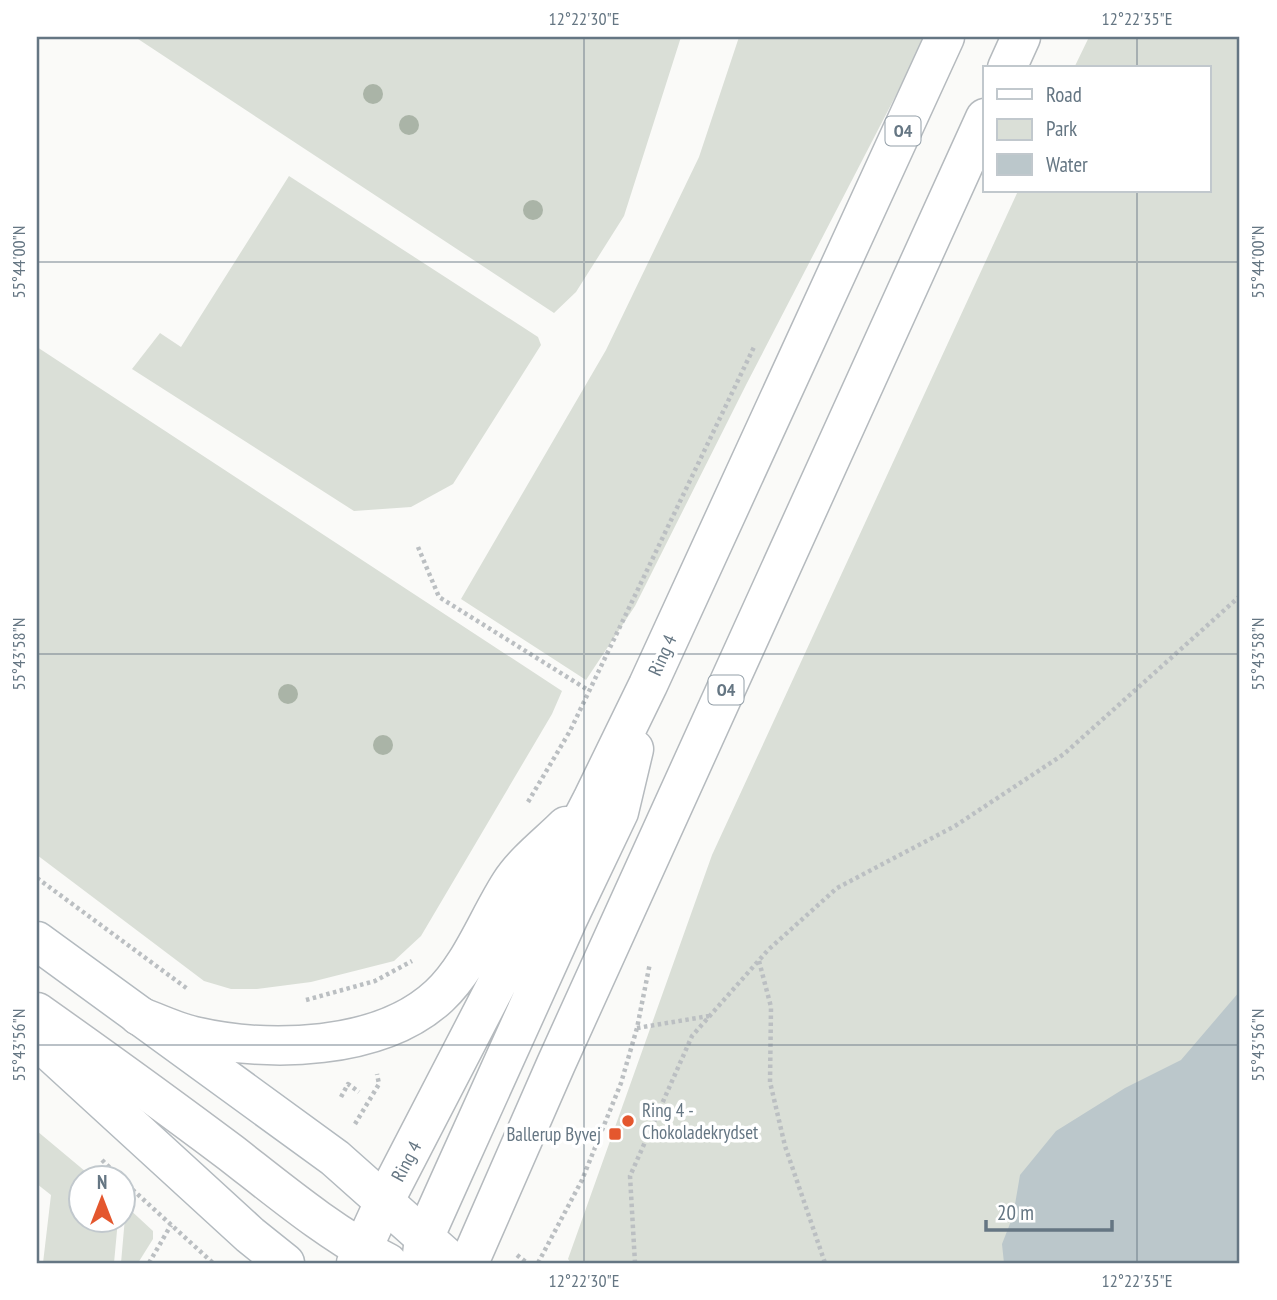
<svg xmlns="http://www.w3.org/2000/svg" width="1277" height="1300" font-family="'PT Sans Narrow',sans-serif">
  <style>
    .green { fill: #dadfd7 }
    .water { fill: #bbc7cb }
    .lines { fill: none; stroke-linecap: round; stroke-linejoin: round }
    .secondary-casing { stroke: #b3babf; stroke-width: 41 }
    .primary-casing { stroke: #b5babe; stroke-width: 41 }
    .path { stroke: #bbbfc2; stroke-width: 4.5; stroke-dasharray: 3.5 3.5; stroke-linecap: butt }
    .secondary { stroke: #fff; stroke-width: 38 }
    .primary { stroke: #fff; stroke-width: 38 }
    .tree { fill: #aab4a7 }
    .ticks { fill: none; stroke: #657683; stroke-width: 2; stroke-opacity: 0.45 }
    .poi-dot { fill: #e4572e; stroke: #fff; stroke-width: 2.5 }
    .labels { text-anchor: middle; stroke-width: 7; stroke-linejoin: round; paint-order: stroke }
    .shield { fill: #fff; stroke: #939fa8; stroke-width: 2 }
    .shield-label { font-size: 18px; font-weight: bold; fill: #657683 }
    .street-label { font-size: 19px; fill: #657683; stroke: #fff }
    .poi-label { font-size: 19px; fill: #657683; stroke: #fff; text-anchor: start }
    .neatline { fill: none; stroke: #657683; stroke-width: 2.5 }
    .ticks-label { font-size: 18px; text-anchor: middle; fill: #657683 }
  </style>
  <rect width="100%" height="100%" fill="#fafaf8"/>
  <!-- green -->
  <path class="green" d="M135 37H681L624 216 576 292 554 313Z
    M739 37H924L910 68 747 383 635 606 586 680 461 599 606 350 699 157Z
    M1089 37H1240V1263H571L568 1259 712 855 1018 191H1209V68H1074Z
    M289 176 538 337 541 345 453 484 411 507 354 511 132 369 160 333 181 347Z
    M37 347 562 691 552 714 421 936 394 961 311 982 257 989H231L204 981 37 855Z
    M37 1131 92 1177 80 1178V1220H118L114 1263H43L51 1195 37 1184Z
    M126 1206 153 1231V1239L138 1263H121Z"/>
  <!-- water -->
  <path class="water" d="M1240 991V1263H1004L1002 1244 1013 1216 1020 1175 1056 1131 1125 1088 1181 1060Z"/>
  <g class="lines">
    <defs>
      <path id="secondary" d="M37 941 335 1158 453 1263
        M37 1040 250 1235 285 1263"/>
      <path id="primary" d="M1007 68 1021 37
        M37 1012C102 1058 167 1105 231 1153 281 1192 331 1234 388 1263
        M139 1016C157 1023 176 1032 194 1036 268 1053 380 1051 439 996 471 966 487 920 510 884 524 862 548 844 566 826
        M356 1263 384 1202 592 800 648 685 945 37
        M421 1263 424 1238 455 1169 568 919 619 812 634 749
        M469 1263 556 1064 985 118"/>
    </defs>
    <!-- secondary casing -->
    <use href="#secondary" class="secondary-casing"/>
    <!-- primary casing -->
    <use href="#primary" class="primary-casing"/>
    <!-- path -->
    <path class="path" d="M418 547 439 597 588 690
      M528 802 570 731 754 347
      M37 878 189 990
      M759 961 771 1007 770 1082 785 1146 825 1263
      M306 1000 375 981 412 961
      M637 1028 709 1016
      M341 1097 348 1084 359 1092
      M355 1124 379 1084 377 1074
      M102 1160 120 1178
      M122 1180 213 1263
      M517 1255 527 1263
      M149 1263 171 1225
      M538 1263 582 1180 621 1083 637 1028 650 963
      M635 1263 630 1176 692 1036 768 950 837 888 955 826 1064 754 1240 596"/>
    <!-- secondary -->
    <use href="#secondary" class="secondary"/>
    <!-- primary -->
    <use href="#primary" class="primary"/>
  </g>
  <!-- trees -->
  <g class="tree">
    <circle cx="373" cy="94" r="10"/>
    <circle cx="409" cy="125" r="10"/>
    <circle cx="533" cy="210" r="10"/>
    <circle cx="288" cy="694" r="10"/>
    <circle cx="383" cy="745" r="10"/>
  </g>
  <!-- ticks -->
  <path class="ticks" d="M584 37V1263M1137 37V68M1137 191V1263M37 262H1240M37 654H1240M37 1045H1240"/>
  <!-- markers -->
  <g class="poi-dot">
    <circle cx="628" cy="1121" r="7"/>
    <rect x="608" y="1127" width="14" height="14" rx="3.5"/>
  </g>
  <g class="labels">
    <!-- shield labels -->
    <g class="shield">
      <rect x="885.5" y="116.5" width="35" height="29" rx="5"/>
      <rect x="708.5" y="675.5" width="35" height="29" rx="5"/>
    </g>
    <g class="shield-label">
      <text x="903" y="137">O4</text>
      <text x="726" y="696">O4</text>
    </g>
    <!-- street labels -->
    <g class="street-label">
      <text transform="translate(662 655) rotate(-66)" y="7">Ring 4</text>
      <text transform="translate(406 1161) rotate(-62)" y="7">Ring 4</text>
    </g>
    <!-- poi labels -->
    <g class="poi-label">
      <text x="642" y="1117">Ring 4 -<tspan x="642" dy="22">Chokoladekrydset</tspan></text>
      <text x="601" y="1141" text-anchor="end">Ballerup Byvej</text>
    </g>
  </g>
  <!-- border -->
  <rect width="1277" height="1300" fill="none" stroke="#ffffff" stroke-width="77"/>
  <!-- legend -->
  <rect x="983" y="66" width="228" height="126" fill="#ffffff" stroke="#c1c8cd" stroke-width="2"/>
  <rect x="997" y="89" width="35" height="10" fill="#ffffff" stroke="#c1c8cd" stroke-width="2"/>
  <text x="1046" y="102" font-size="21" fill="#657683">Road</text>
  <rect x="997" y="119" width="35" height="21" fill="#dadfd7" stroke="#c1c8cd" stroke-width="2"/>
  <text x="1046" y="136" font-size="21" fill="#657683">Park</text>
  <rect x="997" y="154" width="35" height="21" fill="#bbc7cb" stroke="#c1c8cd" stroke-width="2"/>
  <text x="1046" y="172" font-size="21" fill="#657683">Water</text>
  <!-- north arrow -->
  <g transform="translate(102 1199)"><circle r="33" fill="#ffffff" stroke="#c1c8cd" stroke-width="2"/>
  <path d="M0-5L12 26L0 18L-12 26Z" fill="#e4572e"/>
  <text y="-10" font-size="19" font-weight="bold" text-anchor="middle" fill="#657683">N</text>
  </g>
  <!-- scale -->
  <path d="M986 1220v10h126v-10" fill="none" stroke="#657683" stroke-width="3.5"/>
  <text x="997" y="1220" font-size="21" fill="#657683" stroke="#ffffff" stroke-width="5" paint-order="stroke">20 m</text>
  <rect x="38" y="38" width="1200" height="1224" class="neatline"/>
  <g class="ticks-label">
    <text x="584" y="25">12°22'30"E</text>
    <text x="1137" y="25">12°22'35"E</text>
    <text transform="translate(19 262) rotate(-90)" y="6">55°44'00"N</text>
    <text transform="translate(1258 262) rotate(-90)" y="6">55°44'00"N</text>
    <text transform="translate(19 654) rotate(-90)" y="6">55°43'58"N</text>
    <text transform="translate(1258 654) rotate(-90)" y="6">55°43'58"N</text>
    <text transform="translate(19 1045) rotate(-90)" y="6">55°43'56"N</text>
    <text transform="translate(1258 1045) rotate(-90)" y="6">55°43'56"N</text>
    <text x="584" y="1287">12°22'30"E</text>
    <text x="1137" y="1287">12°22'35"E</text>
  </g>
</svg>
